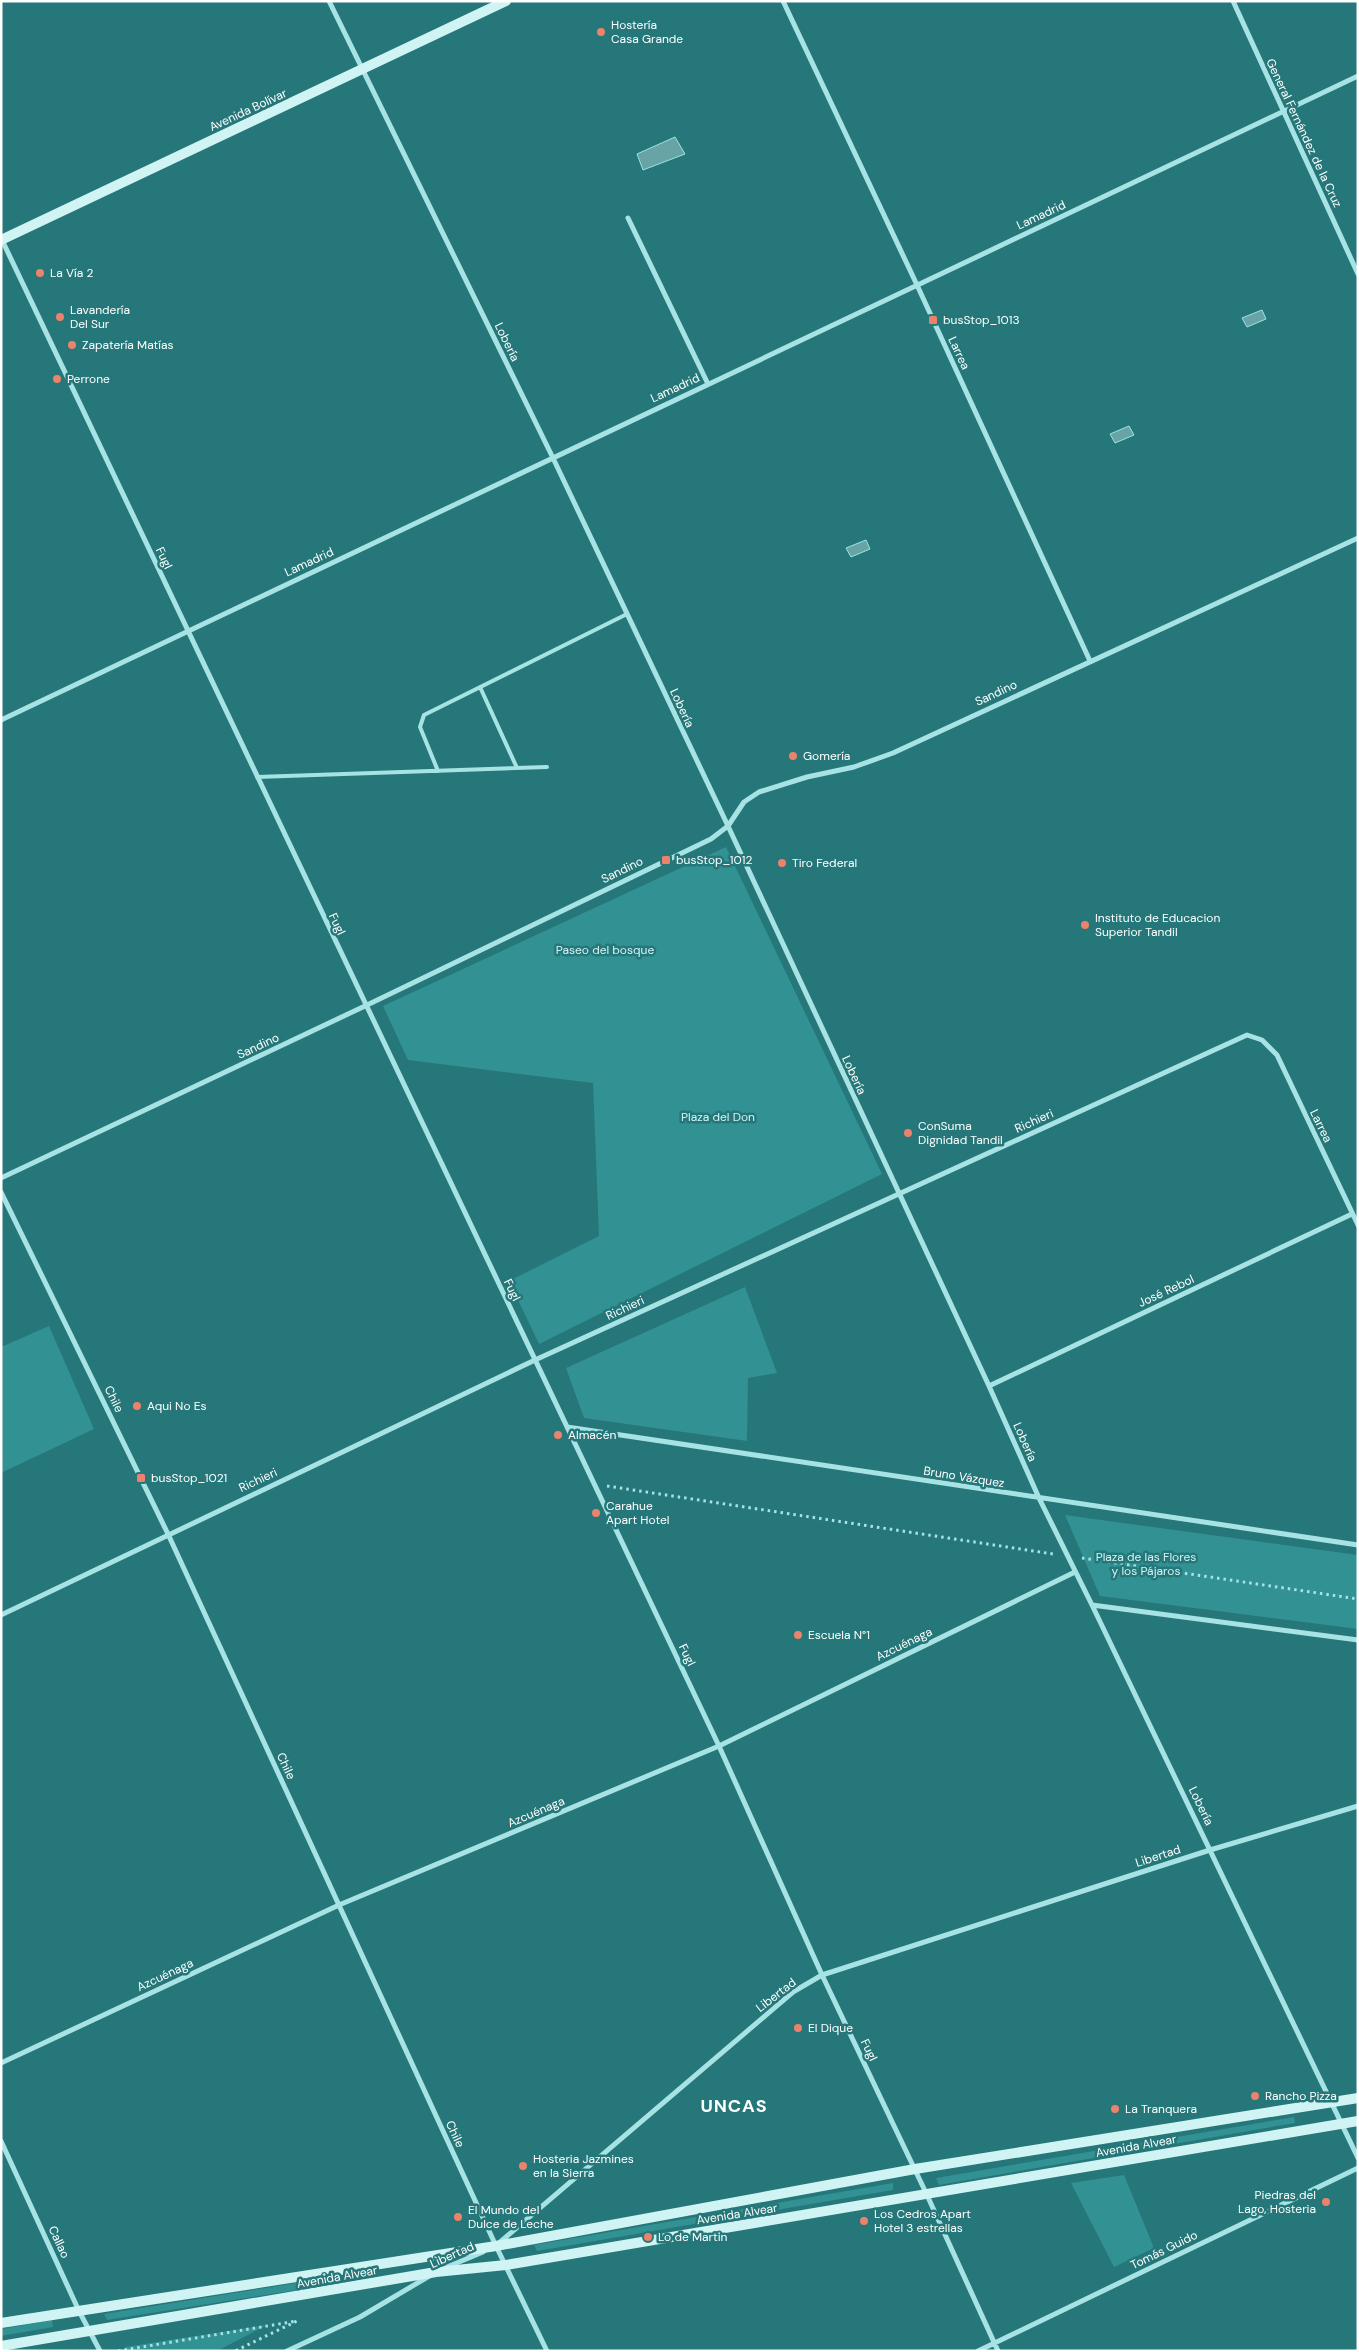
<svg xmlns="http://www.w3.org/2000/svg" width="1359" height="2352" font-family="'DM Sans',sans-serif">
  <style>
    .green { fill: #329193 }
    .water { fill: #68a4a5; stroke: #9be4e4 }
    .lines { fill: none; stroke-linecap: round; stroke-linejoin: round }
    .path { stroke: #a7e3e4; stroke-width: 3; stroke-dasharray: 2.5 4; stroke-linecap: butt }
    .service { stroke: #a7e3e4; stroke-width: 4 }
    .minor { stroke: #a7e3e4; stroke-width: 5 }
    .secondary { stroke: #d0f3f4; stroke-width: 10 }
    .poi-dot { fill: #ed826c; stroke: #257779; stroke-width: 2 }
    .labels { text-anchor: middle; stroke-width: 5; stroke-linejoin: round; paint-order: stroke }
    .poi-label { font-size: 12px; fill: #fff; stroke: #257779; text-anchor: start }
    .street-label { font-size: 12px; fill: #fff; stroke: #257779 }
    .park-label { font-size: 12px; fill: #d2f5f5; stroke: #257779 }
    .district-label { font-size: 18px; font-weight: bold; letter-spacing: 1px; fill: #fff; stroke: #257779 }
  </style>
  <rect width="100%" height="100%" fill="#257779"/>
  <!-- green -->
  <path class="green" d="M726 847 882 1174 539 1344 509 1281 599 1236 593 1083 408 1060 383 1006Z
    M745 1287 777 1373 748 1378 747 1441 584 1418 566 1368Z
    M49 1326 94 1429 1 1473V1347Z
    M1065 1515 1358 1555V1629L1100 1596Z
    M1294 2117 1295 2123 939 2185 936 2178Z
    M1124 2175 1154 2248 1114 2267 1071 2183Z
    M893 2183V2190L537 2251 534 2245Z
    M315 2280 316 2287 107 2320 104 2314Z
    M52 2320 53 2327 1 2336V2329Z
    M267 2325 217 2351H126L125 2347Z"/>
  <!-- water -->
  <path class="water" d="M675 137 685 154 643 170 637 154Z
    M1262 310 1266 319 1247 327 1242 318Z
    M1129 426 1134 435 1115 443 1110 434Z
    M866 540 870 549 851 557 846 548Z"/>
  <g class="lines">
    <!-- path -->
    <path class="path" d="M607 1486 1053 1554
      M1082 1558 1358 1599
      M118 2351 297 2321 235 2351"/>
    <!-- service -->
    <path class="service" d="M480 687 517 768
      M438 771 420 727 424 715 627 614
      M257 777 547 767"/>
    <!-- minor -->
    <path class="minor" d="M329 1 553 458 728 826 989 1386 1039 1498 1092 1605 1358 2158
      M783 1 917 285 1090 661
      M1233 1 1358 274
      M628 218 708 384
      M2 240 719 1746 822 1975 927 2195 998 2351
      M1 720 1358 76
      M1 1178 365 1006 711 839 728 826 744 802 759 792 807 777 854 767 893 753 1358 538
      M1 1192 168 1534 496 2246 547 2351
      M989 1386 1352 1214
      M567 1427 1358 1545
      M1092 1605 1358 1640
      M1 1615 535 1360 1247 1035 1262 1040 1277 1055 1358 1225
      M1 2063 339 1905 719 1746 1075 1572
      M1 2141 79 2311 100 2351
      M499 2243 793 1992 822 1975 1210 1850 1358 1806
      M447 2267 483 2252
      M287 2351 360 2317 431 2275
      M978 2351 1358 2168"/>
    <!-- secondary -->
    <path class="secondary" d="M1 240 506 1
      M1 2323 496 2246 915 2169 1358 2098
      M1 2346 436 2272 506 2265 1358 2121"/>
  </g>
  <!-- markers -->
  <g class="poi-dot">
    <circle cx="601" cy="32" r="5"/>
    <circle cx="40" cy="273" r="5"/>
    <circle cx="60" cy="317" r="5"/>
    <rect x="928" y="315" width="10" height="10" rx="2.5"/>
    <circle cx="72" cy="345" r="5"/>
    <circle cx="57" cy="379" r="5"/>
    <circle cx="793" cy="756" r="5"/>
    <rect x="661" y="855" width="10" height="10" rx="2.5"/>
    <circle cx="782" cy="863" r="5"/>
    <circle cx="1085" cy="925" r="5"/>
    <circle cx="908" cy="1133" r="5"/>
    <circle cx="137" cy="1406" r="5"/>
    <circle cx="558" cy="1435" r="5"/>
    <rect x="136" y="1473" width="10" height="10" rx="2.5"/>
    <circle cx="596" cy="1513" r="5"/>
    <circle cx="798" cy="1635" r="5"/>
    <circle cx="798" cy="2028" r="5"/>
    <circle cx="1255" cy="2096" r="5"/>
    <circle cx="1115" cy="2109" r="5"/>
    <circle cx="523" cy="2166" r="5"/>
    <circle cx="1326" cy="2202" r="5"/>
    <circle cx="458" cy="2217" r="5"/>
    <circle cx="864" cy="2221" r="5"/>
    <circle cx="648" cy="2237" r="5"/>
  </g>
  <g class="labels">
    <!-- poi labels -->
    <g class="poi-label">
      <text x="611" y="29">Hostería<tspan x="611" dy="14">Casa Grande</tspan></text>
      <text x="50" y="277">La Vía 2</text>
      <text x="70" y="314">Lavandería<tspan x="70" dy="14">Del Sur</tspan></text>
      <text x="943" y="324">busStop_1013</text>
      <text x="82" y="349">Zapatería Matías</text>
      <text x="67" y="383">Perrone</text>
      <text x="803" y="760">Gomería</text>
      <text x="676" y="864">busStop_1012</text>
      <text x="792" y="867">Tiro Federal</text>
      <text x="1095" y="922">Instituto de Educacion<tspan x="1095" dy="14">Superior Tandil</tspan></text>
      <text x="918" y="1130">ConSuma<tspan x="918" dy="14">Dignidad Tandil</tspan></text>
      <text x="147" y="1410">Aqui No Es</text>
      <text x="568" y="1439">Almacén</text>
      <text x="151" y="1482">busStop_1021</text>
      <text x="606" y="1510">Carahue<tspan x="606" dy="14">Apart Hotel</tspan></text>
      <text x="808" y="1639">Escuela N°1</text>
      <text x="808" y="2032">El Dique</text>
      <text x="1265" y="2100">Rancho Pizza</text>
      <text x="1125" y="2113">La Tranquera</text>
      <text x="533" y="2163">Hosteria Jazmines<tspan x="533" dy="14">en la Sierra</tspan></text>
      <text x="1316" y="2199" text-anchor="end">Piedras del<tspan x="1316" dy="14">Lago, Hosteria</tspan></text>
      <text x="468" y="2214">El Mundo del<tspan x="468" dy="14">Dulce de Leche</tspan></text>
      <text x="874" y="2218">Los Cedros Apart<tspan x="874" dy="14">Hotel 3 estrellas</tspan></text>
      <text x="658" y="2241">Lo de Martin</text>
    </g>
    <!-- street labels -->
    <g class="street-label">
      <text transform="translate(248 110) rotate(-25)" y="4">Avenida Bolívar</text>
      <text transform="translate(1304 133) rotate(65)" y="4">General Fernández de la Cruz</text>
      <text transform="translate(1041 215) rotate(-25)" y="4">Lamadrid</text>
      <text transform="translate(507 342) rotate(64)" y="4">Lobería</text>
      <text transform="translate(959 353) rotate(65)" y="4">Larrea</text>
      <text transform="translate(675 388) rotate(-25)" y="4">Lamadrid</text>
      <text transform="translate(164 558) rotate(65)" y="4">Fugl</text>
      <text transform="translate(309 562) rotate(-25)" y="4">Lamadrid</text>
      <text transform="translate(996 693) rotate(-25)" y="4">Sandino</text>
      <text transform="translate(682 708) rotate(65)" y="4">Lobería</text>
      <text transform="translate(622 870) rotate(-26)" y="4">Sandino</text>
      <text transform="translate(337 924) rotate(65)" y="4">Fugl</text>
      <text transform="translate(258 1046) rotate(-25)" y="4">Sandino</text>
      <text transform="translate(854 1075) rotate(65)" y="4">Lobería</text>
      <text transform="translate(1034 1121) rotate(-24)" y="4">Richieri</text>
      <text transform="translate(1321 1126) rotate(64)" y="4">Larrea</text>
      <text transform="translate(512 1290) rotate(64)" y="4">Fugl</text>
      <text transform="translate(1166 1291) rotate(-25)" y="4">José Rebol</text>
      <text transform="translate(625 1308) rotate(-25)" y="4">Richieri</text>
      <text transform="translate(114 1399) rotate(64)" y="4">Chile</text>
      <text transform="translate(1025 1442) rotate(66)" y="4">Lobería</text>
      <text transform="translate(964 1477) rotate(9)" y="4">Bruno Vázquez</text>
      <text transform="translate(258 1480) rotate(-25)" y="4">Richieri</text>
      <text transform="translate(904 1644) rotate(-26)" y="4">Azcuénaga</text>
      <text transform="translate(687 1655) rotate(64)" y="4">Fugl</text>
      <text transform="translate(286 1766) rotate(65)" y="4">Chile</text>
      <text transform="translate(1201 1806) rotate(64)" y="4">Lobería</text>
      <text transform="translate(536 1812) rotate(-23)" y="4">Azcuénaga</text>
      <text transform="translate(1158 1856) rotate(-18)" y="4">Libertad</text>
      <text transform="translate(165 1975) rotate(-25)" y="4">Azcuénaga</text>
      <text transform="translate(776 1995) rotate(-38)" y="4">Libertad</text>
      <text transform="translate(869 2050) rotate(65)" y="4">Fugl</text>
      <text transform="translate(455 2134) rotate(65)" y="4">Chile</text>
      <text transform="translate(1136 2146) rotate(-10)" y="4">Avenida Alvear</text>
      <text transform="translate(737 2214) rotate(-9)" y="4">Avenida Alvear</text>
      <text transform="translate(59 2242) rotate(65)" y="4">Callao</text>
      <text transform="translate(1164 2250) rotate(-26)" y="4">Tomás Guido</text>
      <text transform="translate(452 2255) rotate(-24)" y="4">Libertad</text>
      <text transform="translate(337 2277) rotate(-10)" y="4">Avenida Alvear</text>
    </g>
    <!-- park labels -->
    <g class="park-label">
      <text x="605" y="954">Paseo del bosque</text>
      <text x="718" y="1121">Plaza del Don</text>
      <text x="1146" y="1561">Plaza de las Flores<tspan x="1146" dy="14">y los Pájaros</tspan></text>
    </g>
    <!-- district labels -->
    <g class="district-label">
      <text x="734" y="2112">UNCAS</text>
    </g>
  </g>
  <!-- border -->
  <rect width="1359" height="2352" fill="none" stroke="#ffffff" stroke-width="5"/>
</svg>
